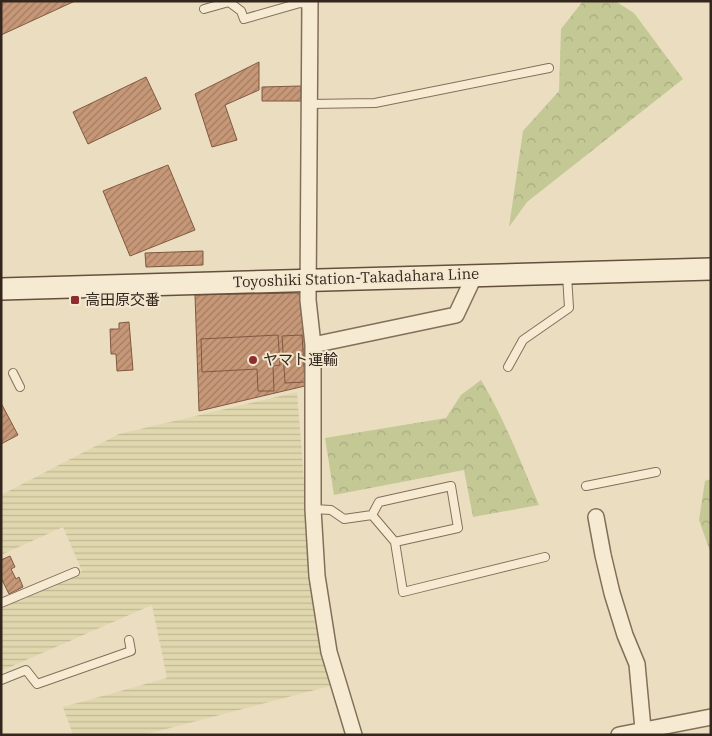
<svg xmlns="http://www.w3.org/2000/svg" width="712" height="736" font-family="'IBM Plex Serif','Noto Sans JP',serif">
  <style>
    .farmland { fill: url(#farmland-rules) }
    .forest { fill: url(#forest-crowns) }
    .building { fill: url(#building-hatch); stroke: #805940 }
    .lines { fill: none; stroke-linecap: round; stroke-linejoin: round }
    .service-casing { stroke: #836f59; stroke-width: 10 }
    .minor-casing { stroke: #836f59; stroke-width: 18 }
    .secondary-casing { stroke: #64503c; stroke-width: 24 }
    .service { stroke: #f6ebd2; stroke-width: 8 }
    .minor { stroke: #f6ebd2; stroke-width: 15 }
    .secondary { stroke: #f6ebd2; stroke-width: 21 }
    .poi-dot { fill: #8e2d2f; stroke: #f3e8cf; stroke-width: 2 }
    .labels { text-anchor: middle; stroke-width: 4; stroke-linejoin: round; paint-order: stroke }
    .street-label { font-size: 15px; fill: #33271d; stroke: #f3e8cf }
    .poi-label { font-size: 15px; fill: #33271d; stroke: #f3e8cf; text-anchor: start }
  </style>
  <defs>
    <pattern id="farmland-rules" width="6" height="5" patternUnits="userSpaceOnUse" patternTransform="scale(1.25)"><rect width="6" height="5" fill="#e0d7ae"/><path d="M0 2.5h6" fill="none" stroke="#c1b995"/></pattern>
    <pattern id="forest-crowns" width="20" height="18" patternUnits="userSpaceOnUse" patternTransform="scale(1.25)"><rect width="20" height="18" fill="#c3c895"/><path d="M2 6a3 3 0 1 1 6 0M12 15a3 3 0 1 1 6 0" fill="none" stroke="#a8ac80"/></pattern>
    <pattern id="building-hatch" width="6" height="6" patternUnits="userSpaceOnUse" patternTransform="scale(1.25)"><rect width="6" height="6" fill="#c79878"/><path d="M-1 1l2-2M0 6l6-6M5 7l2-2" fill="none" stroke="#a27c62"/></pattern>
  </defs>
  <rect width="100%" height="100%" fill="#ebddc0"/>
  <!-- farmland -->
  <path class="farmland" d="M297 392 312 583 330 686 143 735H73L63 707 167 678 152 605 1 671V608L82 571 63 527 1 555V495L119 434Z"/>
  <!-- forest -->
  <path class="forest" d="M583 1H615L634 13 683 79 527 202 509 227 523 131 559 91 561 29Z
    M481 380C505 420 521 463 539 505L473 517 464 470 334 495 325 438 446 418 461 395Z
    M711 479V554L699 520 705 481Z"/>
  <!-- building -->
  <path class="building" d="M1 1H75L1 35Z
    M259 62V90L225 105 237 140 212 147 195 94Z
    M146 77 161 109 88 144 73 112Z
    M301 86V101H262V87Z
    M168 165 195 230 130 256 103 191Z
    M203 251V265L146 267 145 253Z
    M298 293 304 300 309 385 199 411 195 295Z
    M129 322 133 370 117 371 116 354H111L110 329H119V323Z
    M278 335 280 365 273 366 274 391H258L257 369 202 372 201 339Z
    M302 335 305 382 285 383 282 336Z
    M1 403 18 435 1 444Z
    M10 556 15 567 11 569 16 579 19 577 23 587 9 594 1 578V560Z"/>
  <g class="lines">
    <defs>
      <path id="service" d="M204 9 229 2 241 11 244 19 300 3 310 4
        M309 104 375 103 549 68
        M508 367 523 340 569 308 567 275
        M13 373 20 387
        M586 486 656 472
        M313 509 331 510 344 519 372 515 379 502 451 486 458 528 395 542 372 515
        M395 542 403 592 545 557
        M1 603 75 572
        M1 680 26 670 37 684 131 651 129 640"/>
      <path id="minor" d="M310 1 308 300 313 345V509L317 576 329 652 354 735
        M313 345 456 315 472 281V275
        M596 517 603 555 612 593 625 635 637 664 643 729
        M619 735 711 717"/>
      <path id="secondary" d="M1 289 711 269"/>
    </defs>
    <!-- service casing -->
    <use href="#service" class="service-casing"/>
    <!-- minor casing -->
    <use href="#minor" class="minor-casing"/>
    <!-- secondary casing -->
    <use href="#secondary" class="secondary-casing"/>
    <!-- service -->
    <use href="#service" class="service"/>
    <!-- minor -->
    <use href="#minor" class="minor"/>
    <!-- secondary -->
    <use href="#secondary" class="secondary"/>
  </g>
  <!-- markers -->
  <g class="poi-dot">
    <rect x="70" y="295" width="10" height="10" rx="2.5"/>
    <circle cx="253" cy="360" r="5"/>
  </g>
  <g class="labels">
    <!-- street labels -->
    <g class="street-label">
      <text transform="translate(356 278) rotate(-2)" y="5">Toyoshiki Station-Takadahara Line</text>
    </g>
    <!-- poi labels -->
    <g class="poi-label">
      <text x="85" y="305">高田原交番</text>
      <text x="263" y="365">ヤマト運輸</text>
    </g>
  </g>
  <!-- border -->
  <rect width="712" height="736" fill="none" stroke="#33271d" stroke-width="5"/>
</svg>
